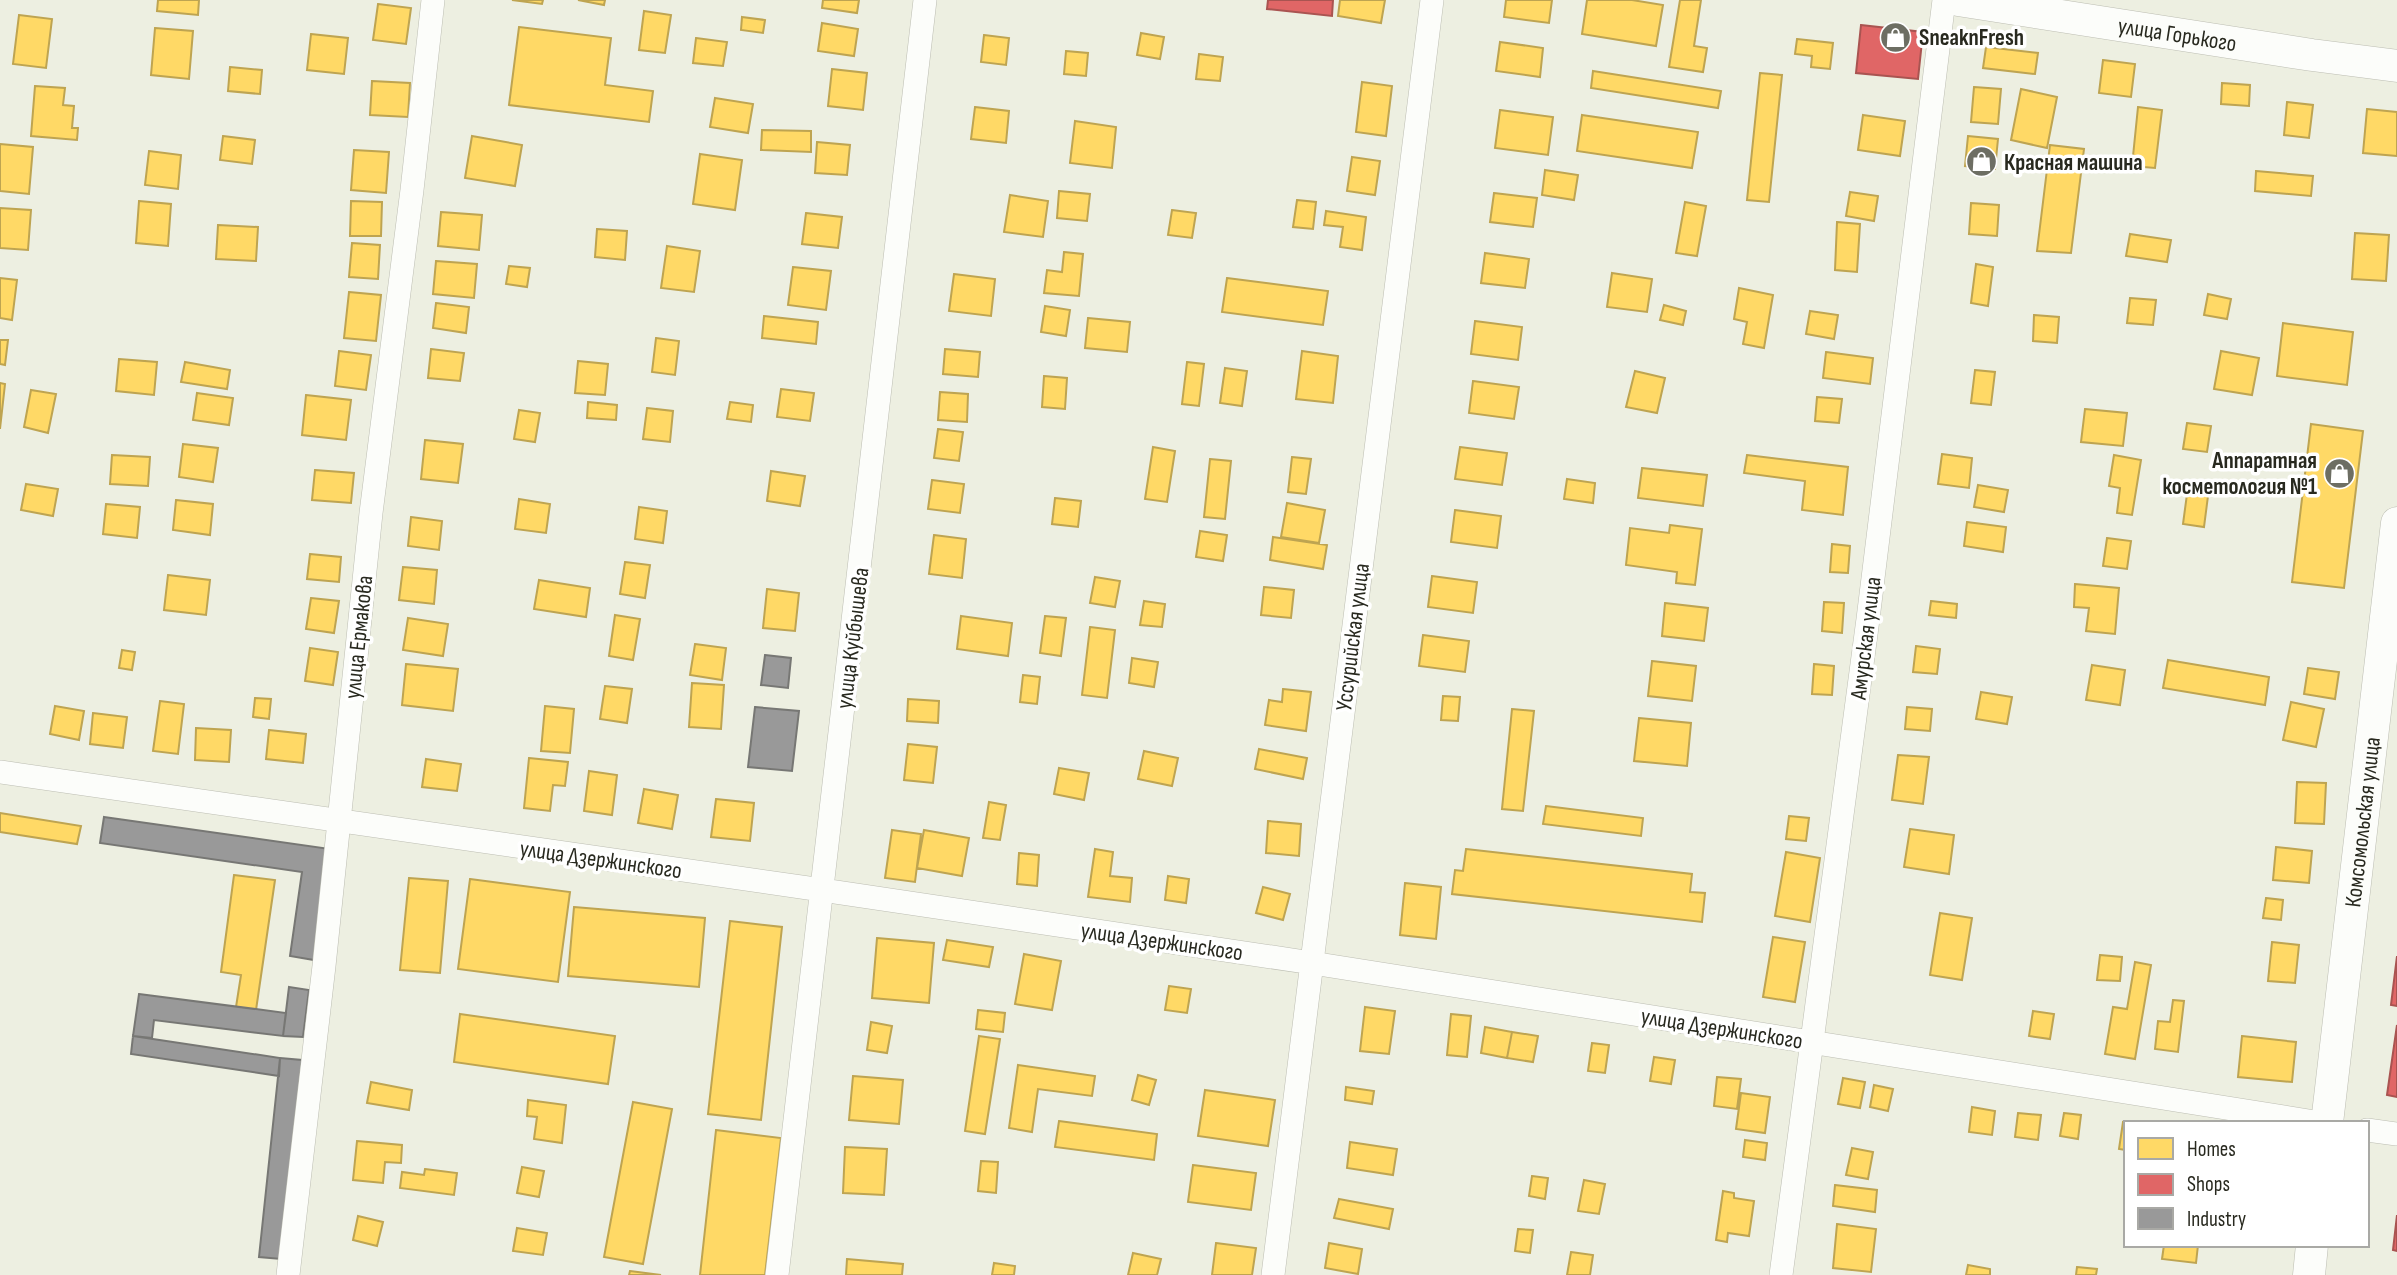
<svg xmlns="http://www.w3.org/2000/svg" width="2397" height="1275" font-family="'Sofia Sans Condensed',sans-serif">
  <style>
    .homes { fill: #ffd966; stroke: #bea451; stroke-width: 2 }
    .shops { fill: #e06666; stroke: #a95451; stroke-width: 2 }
    .industry { fill: #999; stroke: #777774; stroke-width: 2 }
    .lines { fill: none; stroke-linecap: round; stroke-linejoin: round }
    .minor-casing { stroke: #bcbdb2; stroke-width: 24 }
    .secondary-casing { stroke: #bcbdb2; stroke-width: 33 }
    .minor { stroke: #fcfdfa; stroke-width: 23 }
    .secondary { stroke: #fcfdfa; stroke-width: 32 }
    .labels { text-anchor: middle; stroke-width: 7; stroke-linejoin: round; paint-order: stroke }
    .street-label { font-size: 23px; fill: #28291f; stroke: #fff }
    .poi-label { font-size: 23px; font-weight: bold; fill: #28291f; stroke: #fff; text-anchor: start }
  </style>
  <rect width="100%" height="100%" fill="#edefe1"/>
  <!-- homes -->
  <path class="homes" d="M158 0H199L198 15 157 11Z
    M512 0H543L542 4Z
    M578 0H605L604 5Z
    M823 0H859L857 13 822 8Z
    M1340 0H1385L1381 23 1338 16Z
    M1506 0H1552L1549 23 1504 17Z
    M1587 0H1632L1663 5 1656 46 1582 34Z
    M1680 0H1701L1694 46 1707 48 1703 72 1669 67Z
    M378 4 411 8 406 44 373 40Z
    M644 11 671 15 665 53 639 50Z
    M19 15 52 19 46 68 13 64Z
    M742 17 765 20 763 33 741 30Z
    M822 23 858 29 854 56 818 51Z
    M519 27 611 38 605 85 653 91 649 122 509 105Z
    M155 28 193 31 189 79 151 75Z
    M1141 33 1164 37 1160 59 1137 55Z
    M311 34 348 38 344 74 307 70Z
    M984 35 1009 38 1006 65 981 62Z
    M696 38 727 42 723 66 693 63Z
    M1797 39 1833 43 1830 69 1811 67 1812 56 1795 54Z
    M1500 42 1543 48 1540 77 1496 71Z
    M1986 47 2038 53 2035 74 1983 68Z
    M1066 51 1088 53 1086 76 1064 74Z
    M1199 54 1223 57 1220 81 1196 79Z
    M2103 60 2135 64 2131 97 2099 93Z
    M230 67 262 70 260 94 228 91Z
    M832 69 867 73 863 110 828 106Z
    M1593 71 1721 91 1718 108 1591 88Z
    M1760 73 1782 75 1769 202 1747 200Z
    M372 81 410 83 408 117 370 115Z
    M1362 82 1392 86 1386 136 1356 132Z
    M2222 83 2250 85 2249 106 2221 104Z
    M35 86 65 88 63 105 74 106 72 128H78L77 140 31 136Z
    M1974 87 2001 89 1998 124 1971 122Z
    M2021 89 2057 97 2047 148 2011 140Z
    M715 98 753 104 748 133 710 127Z
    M2287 102 2313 105 2309 138 2284 135Z
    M975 107 1009 111 1006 143 971 139Z
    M2138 107 2162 110 2155 168 2132 166Z
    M2367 109 2397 112V156L2363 153Z
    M1500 110 1553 117 1548 155 1495 148Z
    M1582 115 1698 132 1692 168 1577 151Z
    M1863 115 1905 121 1900 156 1858 150Z
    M1075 121 1116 127 1112 168 1070 163Z
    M762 130 811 131V152L761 150Z
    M223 136 255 140 252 164 220 160Z
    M472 136 522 145 515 186 465 178Z
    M1968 136 1998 139 1995 169 1965 166Z
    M817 142 850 145 847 175 815 173Z
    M0 144 33 147 29 194 0 191Z
    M2050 145 2084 149 2071 253 2037 251Z
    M354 150 389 152 386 193 351 190Z
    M149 151 181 155 178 189 145 185Z
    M700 154 742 160 735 210 693 204Z
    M1352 157 1380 161 1375 195 1347 191Z
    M1545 170 1578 175 1574 200 1542 195Z
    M2256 171 2313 176 2311 196 2255 191Z
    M1059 191 1090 194 1087 221 1057 218Z
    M1850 192 1878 196 1874 221 1846 216Z
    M1494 193 1537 198 1533 227 1490 222Z
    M1010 195 1048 201 1043 237 1004 232Z
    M1297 200 1316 202 1313 229 1293 227Z
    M139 201 171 204 168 246 136 243Z
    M351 201 382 202 381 236H350Z
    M1685 202 1706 206 1697 256 1676 253Z
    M1971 203 1999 205 1997 236 1969 234Z
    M0 208 31 210 28 250 0 248Z
    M1172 210 1196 213 1192 238 1168 235Z
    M1326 211 1366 217 1362 250 1340 247 1343 227 1324 225Z
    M441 212 482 215 479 250 438 246Z
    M806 213 842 217 838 248 802 244Z
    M1837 222 1860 224 1857 272 1835 270Z
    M218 225 258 227 256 261 216 259Z
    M597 229 627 231 625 260 595 257Z
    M2355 233 2389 235 2386 281 2352 279Z
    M2130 234 2171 240 2167 262 2126 256Z
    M352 243 380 245 378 279 349 277Z
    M667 246 700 251 694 292 661 288Z
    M1064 252 1083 254 1079 296 1044 293 1047 270 1062 272Z
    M1485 253 1529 259 1525 288 1481 283Z
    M436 261 477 264 474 298 433 294Z
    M1976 264 1993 267 1988 306 1971 303Z
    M509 266 530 268 527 287 506 284Z
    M793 267 831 271 826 310 788 305Z
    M1612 273 1652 279 1647 312 1607 307Z
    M954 274 995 279 991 316 949 311Z
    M0 278 17 280 12 320 0 318Z
    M1227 278 1328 291 1323 325 1222 312Z
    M1739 288 1773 295 1764 348 1743 344 1747 322 1734 319Z
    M349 292 381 295 376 341 344 338Z
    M2208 294 2231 299 2227 319 2204 315Z
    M2130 298 2156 300 2153 325 2127 323Z
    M436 303 469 307 466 333 433 328Z
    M1664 305 1686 311 1683 325 1660 320Z
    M1045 306 1070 310 1066 336 1041 332Z
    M1810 311 1838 315 1834 339 1806 334Z
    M2034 315 2059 317 2057 343 2033 341Z
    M764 316 818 322 816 344 762 338Z
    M1088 318 1130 322 1127 352 1085 348Z
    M1475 321 1522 327 1518 360 1471 354Z
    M2283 323 2353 332 2347 385 2277 376Z
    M656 338 679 341 675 375 652 372Z
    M0 340H8L5 365 0 364Z
    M431 349 464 353 460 381 428 378Z
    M945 349 980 352 978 377 943 374Z
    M339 351 371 355 366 390 335 386Z
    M1302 351 1338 356 1333 403 1296 399Z
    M2221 351 2259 358 2252 395 2214 389Z
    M1826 352 1873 358 1870 384 1823 378Z
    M119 359 157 362 154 395 116 391Z
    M578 361 608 364 605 395 575 393Z
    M185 362 230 370 227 389 181 382Z
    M1187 362 1204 364 1199 406 1182 404Z
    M1225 368 1247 371 1242 406 1220 403Z
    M1975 370 1995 372 1991 405 1971 403Z
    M1635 371 1665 378 1657 413 1626 407Z
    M1044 376 1067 378 1065 409 1042 407Z
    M1473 381 1519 387 1514 419 1469 413Z
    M0 383 5 384 0 429Z
    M781 389 814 393 810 421 777 417Z
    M31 390 56 394 48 433 24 427Z
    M940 392 968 394 967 422 938 420Z
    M197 393 233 398 229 425 193 420Z
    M306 395 351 400 346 440 302 435Z
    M1817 397 1842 399 1839 423 1815 421Z
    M588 402 617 405 616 420 587 418Z
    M730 402 753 405 751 422 727 419Z
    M647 408 673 411 670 442 643 439Z
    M2085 409 2127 413 2123 446 2081 442Z
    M519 410 540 413 535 442 514 439Z
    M2187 423 2211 426 2207 452 2183 449Z
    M2311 424 2363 431 2344 588 2292 582Z
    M938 429 963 432 959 461 934 458Z
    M425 440 463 444 458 483 421 479Z
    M183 444 218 448 213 482 179 477Z
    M1153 447 1175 451 1167 502 1145 499Z
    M1460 447 1507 453 1502 485 1455 479Z
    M1942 454 1972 458 1969 488 1938 484Z
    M112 455 150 457 148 486 110 484Z
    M1747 455 1848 467 1843 515 1802 510 1805 481 1744 473Z
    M2114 455 2141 460 2132 515 2117 513 2120 488 2109 486Z
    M1292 457 1311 459 1306 494 1288 492Z
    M1210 459 1231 461 1225 519 1204 517Z
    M1642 468 1707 475 1703 506 1638 498Z
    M315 470 354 473 351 503 312 500Z
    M771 471 805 476 800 506 767 501Z
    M1567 479 1595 483 1593 503 1564 499Z
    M932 480 964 484 960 513 928 509Z
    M26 484 58 489 53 516 21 510Z
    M1978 485 2008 490 2004 512 1974 507Z
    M2187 494 2208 496 2204 527 2183 524Z
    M1055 498 1081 501 1078 527 1052 524Z
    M519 499 550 504 546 533 515 529Z
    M176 500 213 504 210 535 173 530Z
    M1287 503 1325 510 1319 543 1281 537Z
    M106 504 140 507 137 538 103 534Z
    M639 507 667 511 663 543 635 539Z
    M1455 510 1501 516 1497 548 1451 542Z
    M411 517 442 521 439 550 408 546Z
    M1967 522 2006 527 2003 552 1964 546Z
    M1670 525 1702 529 1695 585 1676 583 1677 572 1626 565 1630 528 1669 533Z
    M1200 531 1227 535 1223 561 1196 557Z
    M934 535 966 539 962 578 929 574Z
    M1273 537 1327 545 1323 569 1270 560Z
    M2107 538 2131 541 2127 569 2103 566Z
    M1832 544 1850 546 1848 573 1830 572Z
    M310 554 341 557 339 582 307 579Z
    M625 562 650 565 645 598 620 594Z
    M403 567 437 570 434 604 399 600Z
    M168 575 210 580 206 615 164 610Z
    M1432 576 1477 582 1473 613 1428 607Z
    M1095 577 1120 581 1115 607 1090 603Z
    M539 580 590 588 586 617 534 609Z
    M2075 584 2119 588 2115 634 2086 631 2089 608 2074 607Z
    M1264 587 1294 590 1291 618 1261 615Z
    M767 589 799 593 795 631 763 628Z
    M311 598 339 601 334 633 306 629Z
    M1144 601 1165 604 1162 627 1140 625Z
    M1931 601 1957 604 1956 618 1929 615Z
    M1824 602 1844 603 1842 633 1822 631Z
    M1665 603 1708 608 1704 641 1662 636Z
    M615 615 640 619 633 660 609 656Z
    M961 616 1012 623 1008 656 957 649Z
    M1045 616 1066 618 1061 656 1040 653Z
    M408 618 448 624 443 656 403 650Z
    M1090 627 1115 630 1107 698 1082 695Z
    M1423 635 1469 641 1465 672 1419 666Z
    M695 644 726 648 722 680 690 675Z
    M1916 646 1940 649 1937 674 1913 672Z
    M310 648 338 652 333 685 305 681Z
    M122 650 135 652 132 670 119 668Z
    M1132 658 1158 662 1154 687 1129 683Z
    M2168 660 2269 677 2265 705 2163 688Z
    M1652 661 1696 666 1692 701 1648 696Z
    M406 664 458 669 453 711 402 705Z
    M1814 664 1834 666 1832 695 1812 694Z
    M2092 665 2125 670 2120 705 2086 700Z
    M2308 668 2339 672 2335 699 2304 694Z
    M1023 675 1040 677 1037 704 1020 702Z
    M692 683 724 685 721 729 689 727Z
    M605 686 632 689 627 723 600 719Z
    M1283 689 1311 692 1306 731 1265 725 1269 700 1282 702Z
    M1981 692 2012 697 2007 724 1976 719Z
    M1443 696 1460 697 1458 721 1441 720Z
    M255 698 271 699 269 719 253 717Z
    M908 699 939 701 938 723 907 721Z
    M160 701 184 704 178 754 153 751Z
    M2291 702 2324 709 2316 747 2283 740Z
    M55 706 84 711 79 740 50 734Z
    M545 706 574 709 570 753 541 751Z
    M1907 707 1932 709 1930 731 1905 729Z
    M1512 709 1534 711 1523 811 1502 809Z
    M93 713 127 717 123 748 90 744Z
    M1639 718 1691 723 1687 766 1634 761Z
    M196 728 231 730 229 762 195 760Z
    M269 730 306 734 303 763 266 759Z
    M908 744 937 747 933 783 904 780Z
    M1259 749 1307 758 1303 779 1255 769Z
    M1144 751 1178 758 1172 786 1138 779Z
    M1898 755 1929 757 1923 804 1892 800Z
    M529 758 568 762 565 786 553 785 550 811 524 808Z
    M426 759 461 764 457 791 422 787Z
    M1059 768 1089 773 1084 800 1054 794Z
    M589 771 617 775 612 815 584 811Z
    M2297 782 2326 783 2324 824 2295 823Z
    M644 789 678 795 672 829 638 823Z
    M716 799 754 803 750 841 711 837Z
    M989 802 1006 805 1000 840 983 838Z
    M1546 806 1643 818 1641 836 1543 824Z
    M0 813 81 826 77 844 0 832Z
    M1789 816 1809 818 1806 841 1786 839Z
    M1268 821 1301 824 1299 856 1266 853Z
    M1910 829 1954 835 1949 874 1904 867Z
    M892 830 921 834 915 882 885 878Z
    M924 830 969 838 962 876 917 868Z
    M2276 847 2312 851 2309 883 2273 880Z
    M1095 849 1113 852 1110 876 1132 878 1130 902 1088 897Z
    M1466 849 1692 874 1690 892 1705 893 1702 922 1452 894 1455 870 1463 871Z
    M1786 852 1820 858 1810 922 1775 916Z
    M1019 853 1039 855 1037 886 1017 884Z
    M234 875 275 880 256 1010 236 1007 241 975 221 972Z
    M1168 876 1189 879 1186 903 1165 900Z
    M409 878 448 881 440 973 400 970Z
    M470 879 570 892 558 982 458 969Z
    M1405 883 1441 887 1436 939 1400 935Z
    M1263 887 1290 894 1283 920 1256 913Z
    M2266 898 2283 900 2281 920 2263 918Z
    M574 907 705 918 699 987 568 976Z
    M1940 913 1972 918 1962 980 1930 975Z
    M730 921 782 927 761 1120 708 1114Z
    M1773 937 1805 942 1795 1002 1763 997Z
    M877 938 934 943 929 1003 872 998Z
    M947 940 993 947 989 967 943 960Z
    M2272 942 2299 945 2295 983 2268 981Z
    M1024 954 1061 961 1052 1010 1015 1004Z
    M2100 955 2122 957 2120 981 2097 980Z
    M2135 962 2151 965 2135 1059 2105 1054 2113 1007 2127 1009Z
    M1169 986 1191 989 1187 1013 1165 1010Z
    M2173 1000 2184 1001 2178 1052 2155 1049 2158 1021 2170 1022Z
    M1365 1007 1395 1011 1389 1054 1360 1051Z
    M978 1010 1005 1013 1003 1032 976 1029Z
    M2033 1011 2054 1014 2050 1039 2029 1036Z
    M460 1014 615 1036 608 1084 454 1062Z
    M1451 1014 1471 1016 1467 1057 1447 1055Z
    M871 1022 892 1026 887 1053 867 1050Z
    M1485 1027 1512 1032 1507 1058 1481 1053Z
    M1512 1032 1538 1036 1533 1062 1507 1058Z
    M979 1036 1000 1039 985 1134 965 1131Z
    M2242 1036 2296 1042 2292 1082 2238 1077Z
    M1592 1043 1609 1045 1605 1073 1588 1071Z
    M1654 1057 1675 1060 1671 1084 1650 1081Z
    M1018 1065 1095 1076 1092 1096 1038 1089 1032 1132 1009 1128Z
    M1138 1075 1156 1080 1149 1105 1132 1100Z
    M853 1076 903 1080 899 1124 849 1120Z
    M1717 1077 1741 1079 1737 1109 1714 1106Z
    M1843 1078 1865 1082 1860 1108 1838 1104Z
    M371 1082 412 1090 409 1110 367 1103Z
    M1874 1085 1893 1089 1888 1111 1870 1107Z
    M1346 1087 1374 1091 1372 1104 1345 1100Z
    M1205 1090 1275 1100 1268 1146 1198 1136Z
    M1741 1093 1770 1097 1765 1133 1736 1129Z
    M528 1100 566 1105 562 1143 534 1139 537 1117 527 1116Z
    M633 1102 672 1109 643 1264 604 1257Z
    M1972 1107 1995 1111 1992 1135 1969 1132Z
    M2018 1113 2041 1115 2038 1140 2015 1137Z
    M2064 1113 2081 1115 2078 1139 2060 1136Z
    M1059 1121 1157 1134 1154 1160 1055 1147Z
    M2123 1122 2128 1123H2126V1150L2119 1149Z
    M716 1130 781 1138 765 1275H700Z
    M1745 1140 1767 1143 1765 1160 1743 1157Z
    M357 1141 402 1145 401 1163 385 1162 383 1183 353 1180Z
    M1350 1142 1397 1149 1393 1175 1347 1168Z
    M845 1147 887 1149 884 1195 843 1193Z
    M1852 1148 1873 1152 1868 1179 1846 1175Z
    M981 1161 998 1162 996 1193 978 1191Z
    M1193 1165 1256 1173 1251 1210 1188 1202Z
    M522 1167 544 1171 539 1197 517 1193Z
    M425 1169 457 1173 454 1195 400 1188 402 1172 424 1175Z
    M1532 1176 1548 1178 1545 1199 1529 1196Z
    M1584 1180 1605 1184 1599 1214 1578 1211Z
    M1835 1185 1877 1190 1875 1212 1833 1206Z
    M1723 1191 1734 1193V1198L1754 1201 1749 1236 1728 1233 1727 1242 1716 1240Z
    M1339 1199 1393 1209 1389 1229 1334 1218Z
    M358 1216 383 1222 377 1246 353 1240Z
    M1837 1224 1876 1229 1871 1272 1833 1268Z
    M517 1228 547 1233 543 1255 513 1251Z
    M1518 1229 1533 1230 1530 1253 1515 1251Z
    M1216 1243 1256 1248 1252 1275H1212Z
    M1329 1243 1362 1249 1358 1274 1325 1268Z
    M2164 1245H2198L2196 1263 2162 1259Z
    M1571 1252 1593 1255 1590 1275H1567Z
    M1133 1253 1161 1259 1157 1275H1128Z
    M847 1259 903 1264 902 1275H846Z
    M994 1263 1015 1266 1014 1275H992Z
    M1968 1265 1990 1269V1275H1966Z
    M2077 1267 2097 1269 2096 1275H2076Z
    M630 1271 661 1275H629Z"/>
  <!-- shops -->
  <path class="shops" d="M1268 0H1333L1332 16 1267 9Z
    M1861 25 1923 32 1918 79 1856 73Z
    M2397 956V1006L2391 1005Z
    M2397 1025V1097L2387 1095Z
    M2397 1215V1251L2393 1250Z"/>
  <!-- industry -->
  <path class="industry" d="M765 655 791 658 788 688 761 685Z
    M755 707 799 711 792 771 748 767Z
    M104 817 330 849 314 960 290 956 302 872 100 843Z
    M289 987 309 990 303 1037 283 1036Z
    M139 994 286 1013 283 1036 154 1020 152 1038 133 1036Z
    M133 1036 280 1058 279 1076 131 1054Z
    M280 1058 302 1060 281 1259 259 1257Z"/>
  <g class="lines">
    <defs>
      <path id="minor" d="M0 772 822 890 1312 963 2321 1123
        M2367 1130 2397 1134
        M288 1275 324 966 371 513 412 190 433 0
        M777 1275 925 0
        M1273 1275 1432 0
        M1781 1275 1868 619 1944 0"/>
      <g id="secondary">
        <path id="s1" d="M1958 0 2312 55 2397 66"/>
        <path id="s2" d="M2327 1123 2397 523"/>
        <path d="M2309 1275 2312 1245"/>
      </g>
    </defs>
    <!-- minor casing -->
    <use href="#minor" class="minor-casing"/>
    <!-- secondary casing -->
    <use href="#secondary" class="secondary-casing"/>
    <!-- minor -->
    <use href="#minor" class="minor"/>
    <!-- secondary -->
    <use href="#secondary" class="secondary"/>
  </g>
  <!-- icons -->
  <defs>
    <symbol id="shop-disc" viewBox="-11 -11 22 22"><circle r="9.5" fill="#6d6e63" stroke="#fff"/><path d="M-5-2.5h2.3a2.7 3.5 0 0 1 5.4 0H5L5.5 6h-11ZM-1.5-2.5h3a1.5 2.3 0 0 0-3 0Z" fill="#fff"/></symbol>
  </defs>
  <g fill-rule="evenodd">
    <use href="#shop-disc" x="1878" y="20" width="35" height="35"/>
    <use href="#shop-disc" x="1964" y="144" width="35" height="35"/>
    <use href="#shop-disc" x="2322" y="456" width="35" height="35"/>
  </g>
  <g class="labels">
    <!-- street labels -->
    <g class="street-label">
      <text dy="8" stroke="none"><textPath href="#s1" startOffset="222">улица Горького</textPath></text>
      <text transform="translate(358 637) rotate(-84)" y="8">улица Ермакова</text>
      <text transform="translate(1352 637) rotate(-83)" y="8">Уссурийская улица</text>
      <text transform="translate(852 638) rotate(-83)" y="8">улица Куйбышева</text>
      <text transform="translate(1865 638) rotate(-83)" y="8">Амурская улица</text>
      <text dy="8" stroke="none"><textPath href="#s2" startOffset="303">Комсомольская улица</textPath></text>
      <text transform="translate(601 859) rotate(8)" y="8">улица Дзержинского</text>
      <text transform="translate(1162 941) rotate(8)" y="8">улица Дзержинского</text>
      <text transform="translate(1722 1028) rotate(9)" y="8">улица Дзержинского</text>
    </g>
    <!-- poi labels -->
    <g class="poi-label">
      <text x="1919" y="45">SneaknFresh</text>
      <text x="2004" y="170">Красная машина</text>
      <text x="2317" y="468" text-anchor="end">Аппаратная<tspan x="2317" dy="26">косметология №1</tspan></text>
    </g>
  </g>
  <!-- legend -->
  <rect x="2124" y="1121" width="245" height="126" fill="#ffffff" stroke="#a9a9a5" stroke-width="2"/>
  <rect x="2138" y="1138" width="35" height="21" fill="#ffd966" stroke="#a9a9a5" stroke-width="2"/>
  <text x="2187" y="1156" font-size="21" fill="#28291f">Homes</text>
  <rect x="2138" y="1174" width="35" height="21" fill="#e06666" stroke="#a9a9a5" stroke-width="2"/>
  <text x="2187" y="1191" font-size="21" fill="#28291f">Shops</text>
  <rect x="2138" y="1208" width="35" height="21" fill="#999999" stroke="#a9a9a5" stroke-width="2"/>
  <text x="2187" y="1226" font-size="21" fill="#28291f">Industry</text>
</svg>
